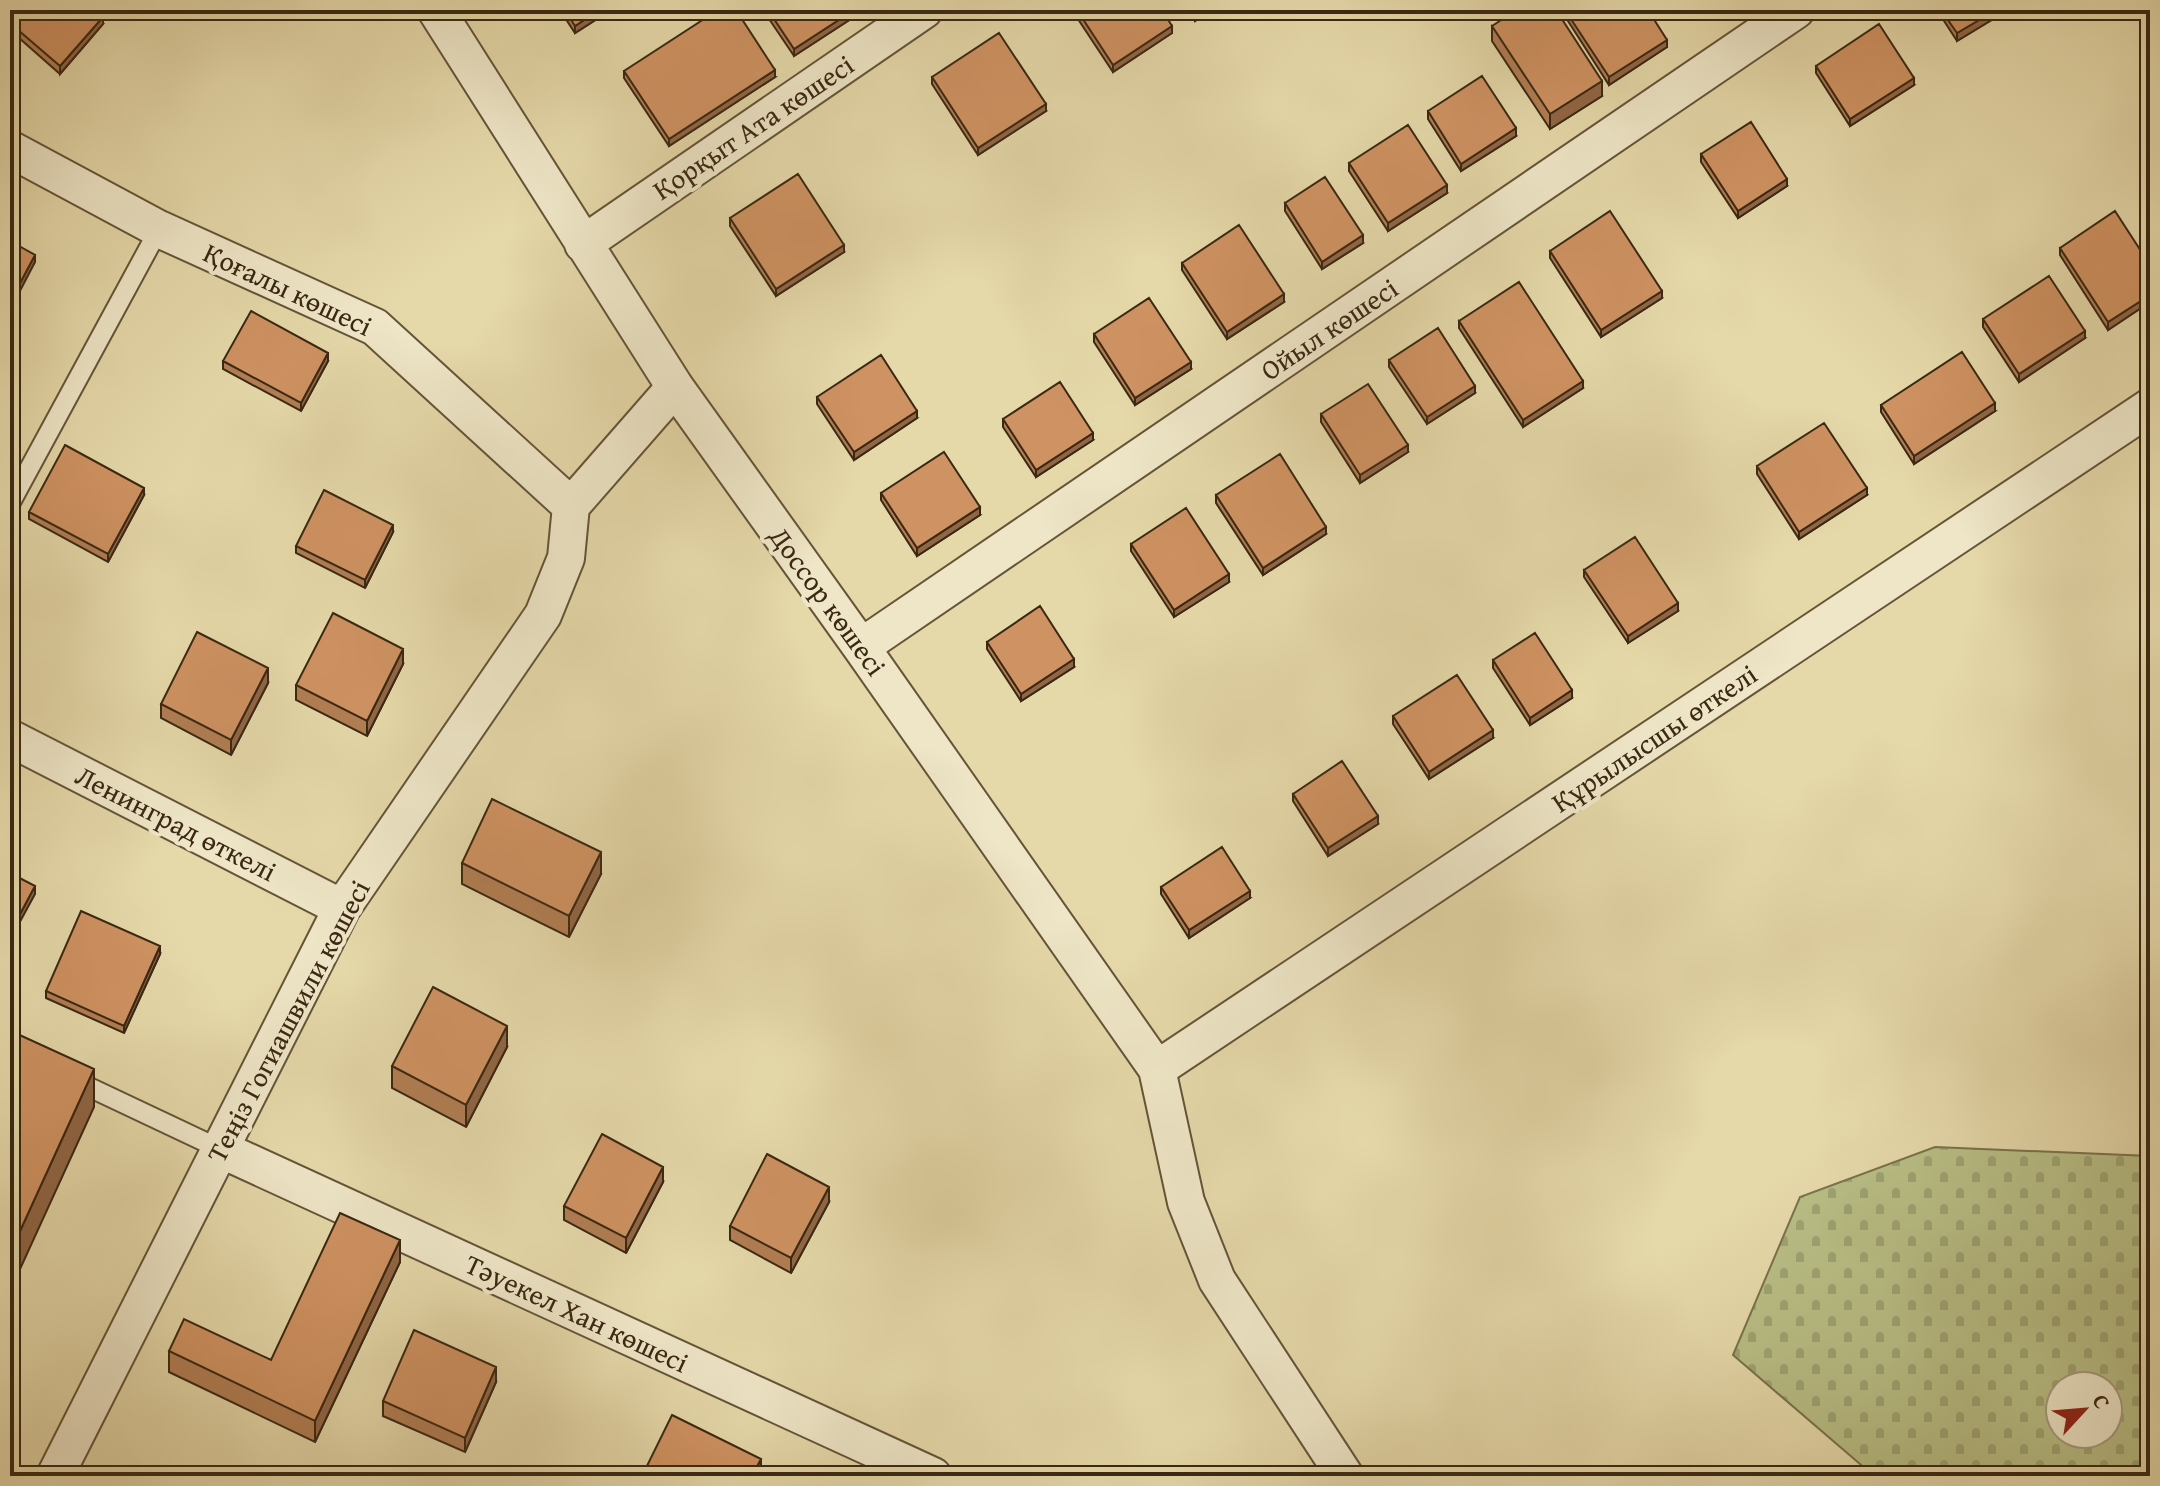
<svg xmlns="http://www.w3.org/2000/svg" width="2160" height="1486" font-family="'Gentium Book Plus',serif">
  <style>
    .cemetery { fill: url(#cemetery-stones); stroke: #79734c; stroke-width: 2; fill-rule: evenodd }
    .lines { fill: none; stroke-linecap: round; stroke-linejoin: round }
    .lane-casing { stroke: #655438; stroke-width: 22 }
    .street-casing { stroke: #655438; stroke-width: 40 }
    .lane { stroke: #eee6c7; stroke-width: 18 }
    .street { stroke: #eee6c7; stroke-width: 36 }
    .wall { fill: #b27e54; stroke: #3a2813; stroke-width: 2 }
    .shaded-wall { fill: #916645; stroke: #3a2813; stroke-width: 2 }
    .building { fill: #cf9262; stroke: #3a2813; stroke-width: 2 }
    .labels { text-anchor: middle; stroke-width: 8; stroke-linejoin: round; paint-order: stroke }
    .street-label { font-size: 28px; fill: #3a2813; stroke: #eee6c7 }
  </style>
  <defs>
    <pattern id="cemetery-stones" width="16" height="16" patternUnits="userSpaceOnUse" patternTransform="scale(2)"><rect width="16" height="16" fill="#b8be85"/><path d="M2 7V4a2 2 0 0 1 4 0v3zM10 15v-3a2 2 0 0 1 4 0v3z" fill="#9fa372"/></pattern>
  </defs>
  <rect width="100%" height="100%" fill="#e5d8a9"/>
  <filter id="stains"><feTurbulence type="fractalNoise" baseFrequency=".0025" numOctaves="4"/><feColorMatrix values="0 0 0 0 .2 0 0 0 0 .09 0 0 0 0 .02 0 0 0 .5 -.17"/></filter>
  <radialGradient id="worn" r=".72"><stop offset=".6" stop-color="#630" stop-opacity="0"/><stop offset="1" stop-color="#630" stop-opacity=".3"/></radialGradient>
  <!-- cemetery -->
  <path class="cemetery" d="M1935 1147 2150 1156V1476H1874L1733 1355 1800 1197ZM2060 1386H2108V1434H2060Z"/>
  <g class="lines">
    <defs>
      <path id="lane" d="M10 504 159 229
        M74 1080 220 1149"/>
      <path id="street" d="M436 10 675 387 861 647 1157 1069 1186 1202 1217 1280 1345 1476
        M10 149 159 229 375 327 571 506
        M583 244 924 10
        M861 647 1796 10
        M10 738 342 908
        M1157 1069 2150 407
        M220 1149 933 1476
        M55 1476 342 908 543 615 566 558 571 506 675 387"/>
    </defs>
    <!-- lane casing -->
    <use href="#lane" class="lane-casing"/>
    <!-- street casing -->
    <use href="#street" class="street-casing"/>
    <!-- lane -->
    <use href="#lane" class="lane"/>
    <!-- street -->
    <use href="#street" class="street"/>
  </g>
  <!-- wall -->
  <path class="wall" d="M560 10H611L575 33Z
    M763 10H857V15L794 56Z
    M1072 10H1162L1172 33 1113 72Z
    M1188 10H1212L1195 21Z
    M1561 10H1648L1667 47 1609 85Z
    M1669 10H1690L1676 19Z
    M1937 10H2008L1957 41Z
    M10 22 103 24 60 74 10 30Z
    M1492 26 1602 96 1550 129 1492 41Z
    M1816 66 1914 85 1850 126 1816 73Z
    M624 71 775 77 669 146 624 78Z
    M932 77 1046 111 978 155 932 84Z
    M1428 111 1516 136 1461 171 1428 119Z
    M1701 154 1787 186 1738 218 1701 162Z
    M1349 163 1447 193 1388 231 1349 171Z
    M1285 203 1363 243 1322 269 1285 211Z
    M730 218 844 252 776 296 730 226Z
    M2060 248 2150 265V302L2108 330 2060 255Z
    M1550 251 1662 298 1601 337 1550 258Z
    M1182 263 1284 302 1227 339 1182 270Z
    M1983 319 2085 338 2019 382 1983 327Z
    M1459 321 1583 388 1523 427 1459 328Z
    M1094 334 1191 369 1135 405 1094 342Z
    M1389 360 1475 393 1427 424 1389 367Z
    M223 361H328L301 411 223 369Z
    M817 397 917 418 854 460 817 404Z
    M1881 405 1995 411 1914 464 1881 412Z
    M1321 414 1408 452 1360 483 1321 422Z
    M1003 419 1093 440 1036 477 1003 427Z
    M1757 466 1867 495 1799 539 1757 474Z
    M881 493 980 515 917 556 881 500Z
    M144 495 108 562 29 519V512Z
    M1216 495 1326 534 1263 575 1216 503Z
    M393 532 365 588 296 553V546Z
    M1131 544 1229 582 1174 617 1131 551Z
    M1584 570 1678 611 1628 643 1584 577Z
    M987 642 1074 667 1021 701 987 649Z
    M1493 660 1572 698 1530 725 1493 668Z
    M403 664 367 736 296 700V685Z
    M268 683 231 755 161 718V704Z
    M1393 716 1493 738 1429 779 1393 724Z
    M1293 794 1378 824 1328 856 1293 801Z
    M462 863 601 874 569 937 462 884Z
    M1161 887 1250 898 1189 938 1161 894Z
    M160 954 124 1033 46 998V991Z
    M507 1047 466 1127 392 1088V1066Z
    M663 1182 626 1253 564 1220V1206Z
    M829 1202 791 1273 730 1240V1226Z
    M400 1262 315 1442 169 1372V1351L271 1360Z
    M496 1382 465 1452 383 1416V1401Z"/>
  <!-- shaded-wall -->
  <path class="shaded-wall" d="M599 10H611L575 33V26Z
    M854 10H857V15L794 56V49Z
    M1200 10H1212L1195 21V13Z
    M1678 10H1690L1676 19V12Z
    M1996 10H2008L1957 41V33Z
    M103 17V24L60 74V66Z
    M1172 26V33L1113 72V65Z
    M1667 40V47L1609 85V77Z
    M775 70V77L669 146V139Z
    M1914 78V85L1850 126V119Z
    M1602 81V96L1550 129V114Z
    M1046 104V111L978 155V148Z
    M1516 128V136L1461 171V164Z
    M1787 179V186L1738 218V211Z
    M1447 185V193L1388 231V223Z
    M1363 235V243L1322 269V262Z
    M844 245V252L776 296V289Z
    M35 255V262L10 310V302Z
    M1662 291V298L1601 337V330Z
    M1284 294V302L1227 339V332Z
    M2150 295V302L2108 330V322Z
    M2085 331V338L2019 382V374Z
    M328 353V361L301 411V403Z
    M1191 362V369L1135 405V398Z
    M1583 381V388L1523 427V420Z
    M1475 386V393L1427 424V417Z
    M1995 403V411L1914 464V456Z
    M917 411V418L854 460V452Z
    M1093 433V440L1036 477V470Z
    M1408 445V452L1360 483V475Z
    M144 488V495L108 562V554Z
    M1867 488V495L1799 539V532Z
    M980 507V515L917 556V548Z
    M393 525V532L365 588V580Z
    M1326 527V534L1263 575V568Z
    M1229 574V582L1174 617V610Z
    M1678 603V611L1628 643V636Z
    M403 649V664L367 736V721Z
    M1074 659V667L1021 701V694Z
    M268 668V683L231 755V740Z
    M1572 690V698L1530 725V718Z
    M1493 730V738L1429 779V772Z
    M1378 816V824L1328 856V848Z
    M601 852V874L569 937V916Z
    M35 886V894L10 940V933Z
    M1250 891V898L1189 938V930Z
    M160 946V954L124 1033V1026Z
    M507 1026V1047L466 1127V1105Z
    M94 1069V1107L10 1291V1253Z
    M663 1167V1182L626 1253V1238Z
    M829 1187V1202L791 1273V1258Z
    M400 1240V1262L315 1442V1421Z
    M496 1367V1382L465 1452V1438Z
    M761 1459V1473L760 1476H752Z"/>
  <!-- building -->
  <path class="building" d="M20 10H95L103 17 60 66 10 23Z
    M565 10H599L575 26Z
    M718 10H736L775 70 669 139 624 71Z
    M768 10H854L794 49Z
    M1077 10H1162L1172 26 1113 65Z
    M1517 10H1556L1602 81 1550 114 1492 26Z
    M1565 10H1648L1667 40 1609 77Z
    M1941 10H1996L1957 33Z
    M1879 24 1914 78 1850 119 1816 66Z
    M999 33 1046 104 978 148 932 77Z
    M1482 76 1516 128 1461 164 1428 111Z
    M1751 122 1787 179 1738 211 1701 154Z
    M1408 125 1447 185 1388 223 1349 163Z
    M798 174 844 245 776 289 730 218Z
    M1325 177 1363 235 1322 262 1285 203Z
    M1610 211 1662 291 1601 330 1550 251Z
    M2115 211 2150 265V295L2108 322 2060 248Z
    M1239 225 1284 294 1227 332 1182 263Z
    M10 241 35 255 10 302Z
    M2049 276 2085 331 2019 374 1983 319Z
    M1519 282 1583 381 1523 420 1459 321Z
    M1149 298 1191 362 1135 398 1094 334Z
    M251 311 328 353 301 403 223 361Z
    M1438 328 1475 386 1427 417 1389 360Z
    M1962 352 1995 403 1914 456 1881 405Z
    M881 355 917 411 854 452 817 397Z
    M1060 382 1093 433 1036 470 1003 419Z
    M1368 384 1408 445 1360 475 1321 414Z
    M1824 423 1867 488 1799 532 1757 466Z
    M65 445 144 488 108 554 29 512Z
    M944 452 980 507 917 548 881 493Z
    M1280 454 1326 527 1263 568 1216 495Z
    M324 490 393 525 365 580 296 546Z
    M1186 508 1229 574 1174 610 1131 544Z
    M1635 537 1678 603 1628 636 1584 570Z
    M1040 606 1074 659 1021 694 987 642Z
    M333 613 403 649 367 721 296 685Z
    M197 632 268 668 231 740 161 704Z
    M1535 633 1572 690 1530 718 1493 660Z
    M1457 675 1493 730 1429 772 1393 716Z
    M1342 761 1378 816 1328 848 1293 794Z
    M492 799 601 852 569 916 462 863Z
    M1222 847 1250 891 1189 930 1161 887Z
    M10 873 35 886 10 933Z
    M81 911 160 946 124 1026 46 991Z
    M433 987 507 1026 466 1105 392 1066Z
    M13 1032 94 1069 10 1253V1039Z
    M602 1134 663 1167 626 1238 564 1206Z
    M767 1154 829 1187 791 1258 730 1226Z
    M340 1213 400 1240 315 1421 169 1351 184 1319 271 1360Z
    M414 1330 496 1367 465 1438 383 1401Z
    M672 1415 761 1459 752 1476H642Z"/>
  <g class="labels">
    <!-- street labels -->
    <g class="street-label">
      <text transform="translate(753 127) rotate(-34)" y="10">Қорқыт Ата көшесi</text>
      <text transform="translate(288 289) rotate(25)" y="10">Қоғалы көшесі</text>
      <text transform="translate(1329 329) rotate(-34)" y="10">Ойыл көшесі</text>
      <text transform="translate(828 601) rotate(54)" y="10">Доссор көшесі</text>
      <text transform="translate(1654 738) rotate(-34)" y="10">Құрылысшы өткелі</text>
      <text transform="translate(176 823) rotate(27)" y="10">Ленинград өткелі</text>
      <text transform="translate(288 1021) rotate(-62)" y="10">Теңіз Гогиашвили көшесі</text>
      <text transform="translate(577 1313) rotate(25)" y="10">Тәуекел Хан көшесі</text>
    </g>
  </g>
  <!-- margin -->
  <rect width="2160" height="1486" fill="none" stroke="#e5d8a9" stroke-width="40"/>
  <rect x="12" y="12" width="2136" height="1462" fill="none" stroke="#3a2813" stroke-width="4"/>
  <rect x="20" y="20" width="2120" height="1446" fill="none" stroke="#3a2813" stroke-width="2"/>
  <!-- north arrow -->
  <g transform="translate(2084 1410) rotate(64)"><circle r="38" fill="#eee6c7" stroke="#a69a7f" stroke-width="2"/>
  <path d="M0-6L14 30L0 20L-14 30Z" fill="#8f2418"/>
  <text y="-12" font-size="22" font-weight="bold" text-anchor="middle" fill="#3a2813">С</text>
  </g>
  <rect width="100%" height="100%" filter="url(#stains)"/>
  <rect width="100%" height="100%" fill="url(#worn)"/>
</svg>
